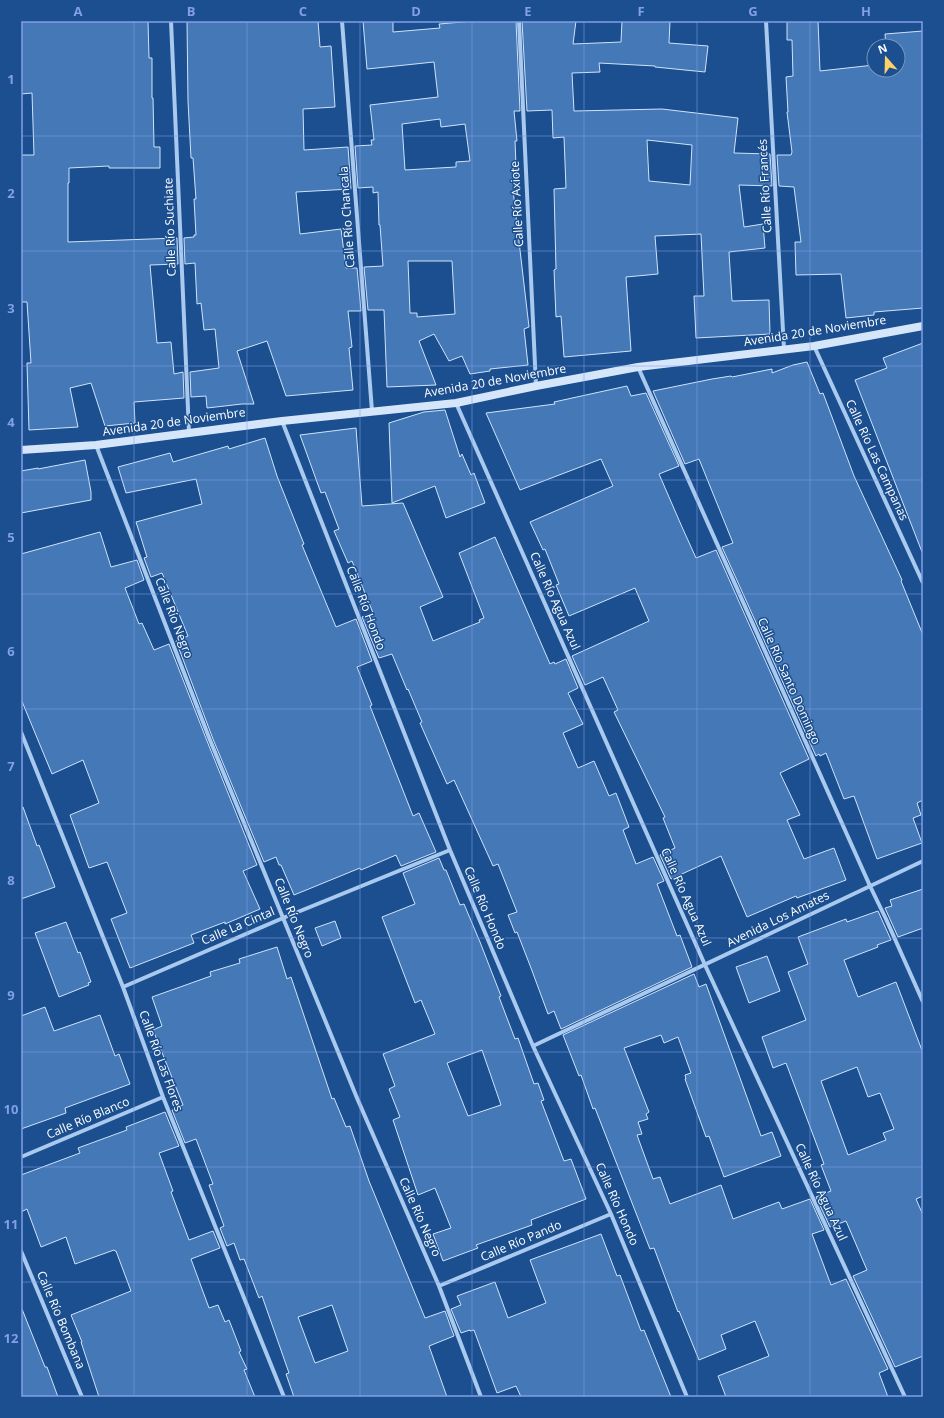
<svg xmlns="http://www.w3.org/2000/svg" width="944" height="1418" font-family="'Open Sans',sans-serif">
  <style>
    .building { fill: #4478b7; stroke: #cfe3fa; fill-rule: evenodd }
    .lines { fill: none; stroke-linecap: round; stroke-linejoin: round }
    .street { stroke: #a9c9ee; stroke-width: 4 }
    .secondary { stroke: #d6e6fa; stroke-width: 8 }
    .grid { fill: none; stroke: #839eea; stroke-width: 1; stroke-opacity: 0.55 }
    .labels { text-anchor: middle; stroke-width: 3; stroke-linejoin: round; paint-order: stroke }
    .street-label { font-size: 12px; fill: #fff; stroke: #1b4f8f }
    .neatline { fill: none; stroke: #839eea; stroke-width: 1.5 }
    .grid-label { font-size: 13px; text-anchor: middle; font-weight: bold; fill: #839eea }
  </style>
  <rect width="100%" height="100%" fill="#1b4f8f"/>
  <!-- building -->
  <path class="building" d="M21 21H148L149 58H152V98H153L154 147H160V168H109V166L69 168V183H68V242L177 238 178 264 150 265 157 343 171 342 174 374 183 372 184 398 134 402 135 423 105 426 91 383 70 388 78 427 29 430 27 363H31L27 302H21V155H34L32 93 21 94Z
    M187 21H318L320 47 331 46 335 107 303 109 304 150 348 147 351 189 296 192 300 234 341 229 346 268H357L361 311H348L352 347 349 348 353 390 286 396 267 341 237 351 254 404H242L207 408 206 396 191 397 190 372 219 368 215 329 204 330 201 303 197 304 195 263 185 264 184 238 194 237V235H196L194 199H196L193 158H191L188 101Z
    M363 21H393V32L440 28 439 24 474 21H516L520 111H514L517 141H515L517 190H513L529 327 524 329 528 365 490 369V371L470 374 462 356 449 361 434 334 419 341 436 385 387 387 384 310H368L364 267 383 266 380 225H379L378 192 373 193V187L358 188 355 146 372 145 371 140H374L370 105 438 97 434 62 367 69ZM440 119 441 127 465 124 470 161 456 162V167L405 170 402 124ZM408 261H452L455 314 417 317V313H410Z
    M522 21H576L573 44 621 42 622 21H670L669 43 708 46 705 72 655 67V66L599 63 600 72 572 73 574 111 662 109 738 118 734 153 770 154 772 186 739 185 744 227 763 224 765 248 729 252 732 301 769 300 770 334 696 338 694 296H704L701 234 655 236 658 274 626 277 631 351 564 357 561 316 556 317 554 270 556 269 554 189 566 188 564 137 553 138 552 110 527 111ZM647 140 692 145 690 185 649 181Z
    M787 21H818L820 71 874 65V70H898V46H886L885 34 923 31V308L874 312V315L846 318 841 274 796 275 795 242H801L794 187 779 186 777 155H791L792 152 787 112H788L786 77 793 76 792 40H787Z
    M923 343V552H922L855 380 887 368 883 358Z
    M807 362 820 394 823 393 854 476 902 580 901 581 923 635V800L917 803 921 815 913 818 922 843 877 859 854 796 844 799 826 753 820 756 819 754 816 756 722 547 733 543 699 459 685 464 653 391 712 379 731 376 732 377 772 369V373L793 365Z
    M627 386 631 396 646 393 679 466 659 474 682 527 696 558 716 550 809 759 780 773 800 815 787 820 804 859 834 848 846 880 797 898 796 896 747 917 721 856 671 879 660 855 675 848 663 818 665 817 614 712 618 710 603 677 585 685 572 656 649 621 635 588 569 616 556 585 559 584 545 549 543 550 530 522 613 486 601 459 520 490 486 413 555 404 554 402Z
    M445 410 460 457 462 454 471 475 474 473 485 503 446 518 435 486 392 503 389 423 424 412Z
    M356 428 362 506 403 503 443 597 420 607 433 641 480 622 479 620 484 618 459 553 495 537 550 664 554 662 555 664 566 659 578 688 568 693 583 724 563 733 578 768 594 761 609 796 616 793 629 827 623 830 636 864 653 857 664 881 657 884 677 936 680 935 692 967 561 1029 554 1011 548 1014 531 968 517 932 515 933 508 915 517 912 498 864 493 866 454 780 447 784 420 723 422 722 408 689 407 690 392 654 379 658 362 617 373 613 352 561 348 563 334 531 339 529 325 492 321 493 300 435Z
    M265 438 277 476 304 544 302 545 336 627 356 619 372 661 357 667 372 705 370 706 413 816 419 813 436 852 401 866 396 855 361 870 360 868 294 895 281 865H279L276 857 264 862 213 739 176 641 188 636 162 573 151 577 144 558 147 557 136 522 202 504 196 479 126 493 118 467 170 453 173 462 228 446 229 449Z
    M85 460 91 492V500L21 513V471L38 468V469Z
    M100 532 111 567 137 560 144 580 125 588 139 624 142 623 154 650 169 644 207 741 257 865 243 871 260 909 225 924V922L191 935 194 943 130 968 111 919 127 913 107 862 89 868 70 815 99 803 83 760 52 774 21 699V554Z
    M23 807 37 846 39 845 55 887 21 899V808Z
    M439 858 444 870H446L460 905 464 904 480 942 501 996 499 997 515 1039 518 1038 534 1084 538 1083 544 1100 541 1101 564 1161 571 1159 586 1199 531 1220 532 1225 476 1245 478 1248 443 1261 433 1234 451 1228 435 1188 418 1195 393 1120 400 1117 389 1089 395 1086 383 1054 435 1034 421 1000 415 1003 382 917 415 904 403 873ZM482 1050 501 1105 468 1116 447 1063Z
    M923 889V928L898 937 885 908 892 906 890 900Z
    M878 911 891 940 877 945 878 947 844 960 858 997 896 982 923 1053V1196L916 1199 923 1215V1356L895 1367 853 1276 867 1270 846 1221 830 1227 816 1197 831 1191 821 1165 824 1164 786 1063 773 1068 762 1037 806 1020 788 972 808 964 798 937 846 919 847 922ZM857 1067 868 1097 880 1093 894 1129 883 1133 886 1140 848 1155 821 1081Z
    M335 921 341 938 322 946 315 928Z
    M66 922 78 953 80 952 91 982 88 983 89 985 59 997 35 933Z
    M277 947 287 979 291 977 332 1099 334 1098 346 1127 350 1126 369 1181 425 1318 445 1311 454 1336 429 1346 447 1397H294L286 1374 289 1373 262 1296 259 1298 244 1259 240 1260 234 1243 227 1246 220 1228 224 1226 209 1185 213 1184 196 1139 185 1143 172 1110 183 1105 153 1030 162 1026 152 997 211 976 210 972 240 963 239 959ZM332 1305 348 1351 315 1363 298 1317Z
    M767 956 780 991 749 1003 736 967Z
    M694 974 699 987 706 984 761 1136 772 1132 781 1156 724 1177 709 1136 706 1137 685 1079H686L685 1075 691 1073 678 1037 664 1043 661 1035 624 1048 649 1112 646 1114 648 1119 638 1122 642 1134 637 1135 653 1179 660 1177 670 1204 721 1185 733 1219 779 1202 782 1209 810 1199 824 1230 812 1234 831 1285 846 1279 888 1369 879 1373 888 1397H726L718 1376 769 1356 755 1321 721 1335 726 1349 699 1360 679 1311 678 1312 654 1248 650 1249 595 1108 593 1109 581 1075 579 1076 563 1035Z
    M45 1007 54 1031 100 1015 115 1056 119 1054 130 1084 65 1108 66 1113 21 1129V1016Z
    M165 1112 179 1146 159 1153 173 1191 171 1192 189 1240 213 1231 220 1248 191 1259 209 1308 218 1305 225 1322 229 1320 241 1351 239 1352 247 1369 244 1370 255 1397H99L81 1342H82L71 1315 131 1291 116 1251H115L114 1250 75 1264 66 1237 41 1247 27 1209 21 1212V1175L80 1153 78 1148 127 1130 126 1127Z
    M601 1234 617 1276 620 1275 641 1331 644 1330 671 1397H521L516 1386 497 1393 474 1330 470 1331V1330L461 1333 451 1309 461 1305 457 1296 495 1282 508 1318 546 1303 530 1260Z
    M21 1309H22L45 1367H47L58 1397H21Z"/>
  <g class="lines">
    <!-- street -->
    <path class="street" d="M171 21 189 432
      M342 21 372 411
      M519 21 536 386
      M766 21 784 349
      M814 346 923 583
      M638 367 870 886 886 919 923 1002
      M456 403 705 965 905 1397
      M282 421 450 850 533 1046 611 1214 687 1397
      M96 445 210 740 357 1098 439 1286 481 1397
      M21 732 123 987 163 1097 284 1397
      M123 987 283 918 450 850
      M533 1046 923 861
      M21 1157 163 1097
      M21 1251 82 1397
      M439 1286 611 1214"/>
    <!-- secondary -->
    <path class="secondary" d="M21 450 96 445 282 421 456 403 536 386 638 367 814 346 923 326"/>
  </g>
  <!-- grid -->
  <path class="grid" d="M134 21V1397M247 21V1397M360 21V1397M472 21V1397M584 21V1397M697 21V1397M810 21V1397M21 136H923M21 251H923M21 366H923M21 480H923M21 594H923M21 709H923M21 824H923M21 938H923M21 1052H923M21 1167H923M21 1282H923"/>
  <g class="labels">
    <!-- street labels -->
    <g class="street-label">
      <text transform="translate(765 186) rotate(-93)" y="4">Calle Río Francés</text>
      <text transform="translate(517 204) rotate(-93)" y="4">Calle Río Axiote</text>
      <text transform="translate(347 217) rotate(-94)" y="4">Calle Río Chancala</text>
      <text transform="translate(170 227) rotate(-92)" y="4">Calle Río Suchiate</text>
      <text transform="translate(815 331) rotate(-9)" y="4">Avenida 20 de Noviembre</text>
      <text transform="translate(495 381) rotate(-10)" y="4">Avenida 20 de Noviembre</text>
      <text transform="translate(174 422) rotate(-8)" y="4">Avenida 20 de Noviembre</text>
      <text transform="translate(877 460) rotate(65)" y="4">Calle Río Las Campanas</text>
      <text transform="translate(555 601) rotate(66)" y="4">Calle Río Agua Azul</text>
      <text transform="translate(366 608) rotate(69)" y="4">Calle Río Hondo</text>
      <text transform="translate(174 618) rotate(69)" y="4">Calle Río Negro</text>
      <text transform="translate(789 681) rotate(66)" y="4">Calle Río Santo Domingo</text>
      <text transform="translate(686 897) rotate(66)" y="4">Calle Río Agua Azul</text>
      <text transform="translate(485 908) rotate(67)" y="4">Calle Río Hondo</text>
      <text transform="translate(294 918) rotate(68)" y="4">Calle Río Negro</text>
      <text transform="translate(778 919) rotate(-26)" y="4">Avenida Los Amates</text>
      <text transform="translate(238 926) rotate(-23)" y="4">Calle La Cintal</text>
      <text transform="translate(161 1061) rotate(70)" y="4">Calle Río Las Flores</text>
      <text transform="translate(88 1118) rotate(-23)" y="4">Calle Río Blanco</text>
      <text transform="translate(821 1192) rotate(65)" y="4">Calle Río Agua Azul</text>
      <text transform="translate(617 1204) rotate(66)" y="4">Calle Río Hondo</text>
      <text transform="translate(420 1217) rotate(66)" y="4">Calle Río Negro</text>
      <text transform="translate(521 1241) rotate(-23)" y="4">Calle Río Pando</text>
      <text transform="translate(61 1320) rotate(67)" y="4">Calle Río Bombana</text>
    </g>
  </g>
  <!-- border -->
  <rect width="944" height="1418" fill="none" stroke="#1b4f8f" stroke-width="44"/>
  <!-- north arrow -->
  <g transform="translate(886 58) rotate(340)"><circle r="19" fill="#1b4f8f" stroke="#7695bc"/>
  <path d="M0-3L7 15L0 10L-7 15Z" fill="#ffd166"/>
  <text y="-6" font-size="11" font-weight="bold" text-anchor="middle" fill="#ffffff">N</text>
  </g>
  <rect x="22" y="22" width="900" height="1374" class="neatline"/>
  <g class="grid-label">
    <text x="78" y="16">A</text>
    <text x="191" y="16">B</text>
    <text x="303" y="16">C</text>
    <text x="416" y="16">D</text>
    <text x="528" y="16">E</text>
    <text x="641" y="16">F</text>
    <text x="753" y="16">G</text>
    <text x="866" y="16">H</text>
    <text x="11" y="84">1</text>
    <text x="11" y="198">2</text>
    <text x="11" y="313">3</text>
    <text x="11" y="427">4</text>
    <text x="11" y="542">5</text>
    <text x="11" y="656">6</text>
    <text x="11" y="771">7</text>
    <text x="11" y="885">8</text>
    <text x="11" y="1000">9</text>
    <text x="11" y="1114">10</text>
    <text x="11" y="1229">11</text>
    <text x="11" y="1343">12</text>
  </g>
</svg>
